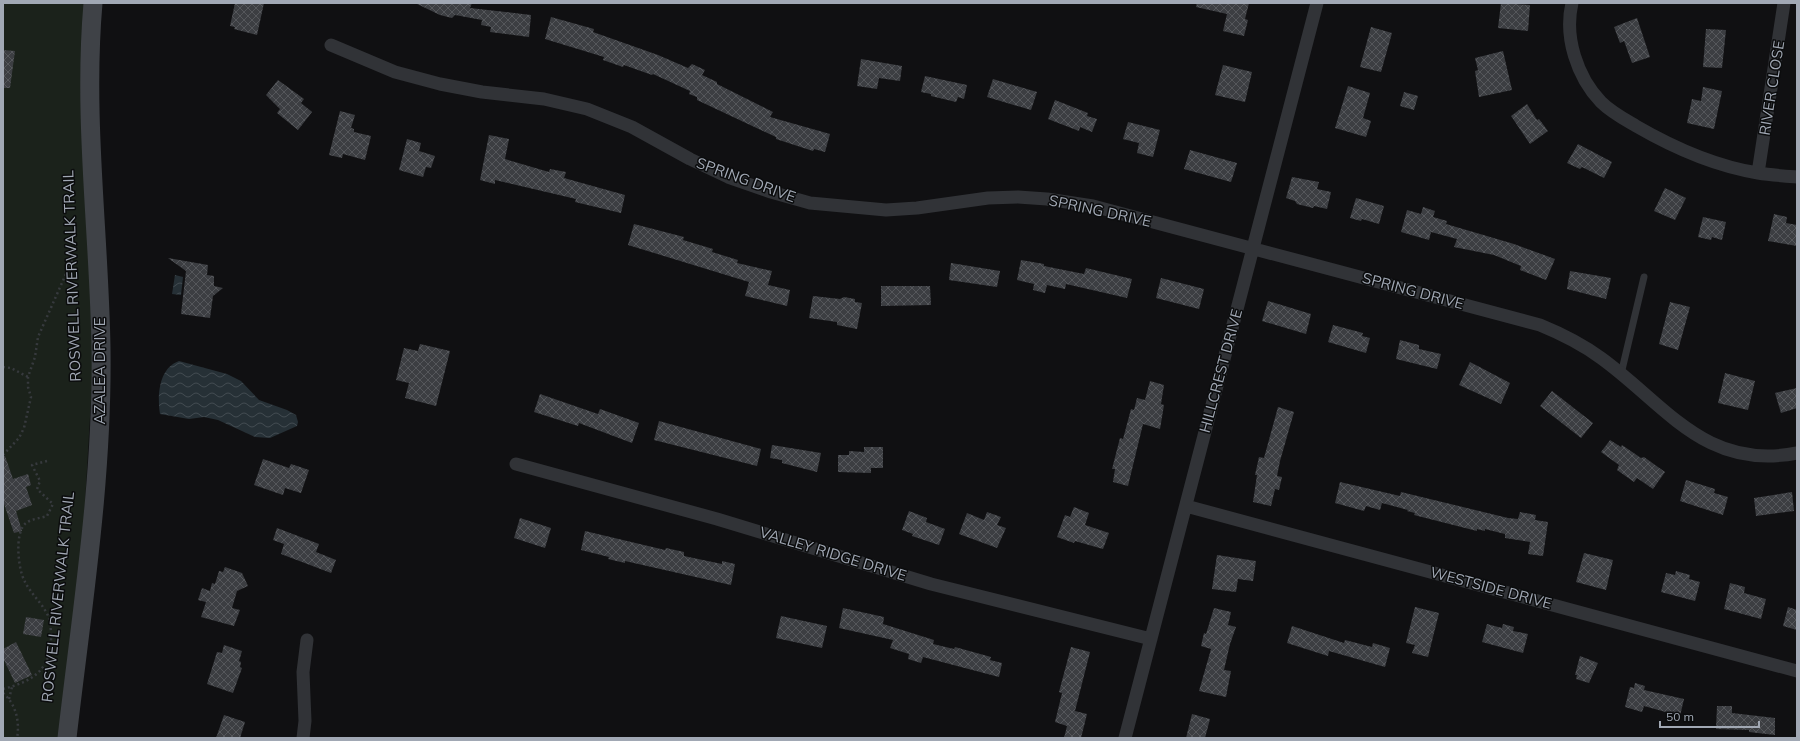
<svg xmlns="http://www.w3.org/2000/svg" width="1800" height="741" font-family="Mulish,sans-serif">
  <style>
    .park { fill: #1b221b }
    .water { fill: url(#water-waves) }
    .building { fill: url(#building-cross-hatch) }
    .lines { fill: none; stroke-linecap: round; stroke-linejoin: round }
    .path { stroke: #373a3e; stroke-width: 2.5; stroke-dasharray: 2 3; stroke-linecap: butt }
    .lane { stroke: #313337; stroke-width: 7 }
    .street { stroke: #313337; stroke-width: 13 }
    .secondary { stroke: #3f4247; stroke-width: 19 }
    .labels { text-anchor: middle; stroke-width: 3; stroke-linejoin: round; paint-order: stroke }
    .street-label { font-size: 15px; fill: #a1a8b4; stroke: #0b0c0d }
  </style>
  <defs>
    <pattern id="water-waves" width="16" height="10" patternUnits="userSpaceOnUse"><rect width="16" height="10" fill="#263036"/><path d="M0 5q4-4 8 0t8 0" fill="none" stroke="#424b51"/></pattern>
    <pattern id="building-cross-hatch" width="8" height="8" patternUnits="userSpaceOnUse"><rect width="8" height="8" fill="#3c3e42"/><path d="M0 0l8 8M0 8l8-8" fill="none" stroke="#55575b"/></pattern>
  </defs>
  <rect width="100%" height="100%" fill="#101012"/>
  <!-- park -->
  <path class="park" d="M3 3H92L93 365 82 555 67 738H3Z"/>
  <!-- water -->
  <path class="water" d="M175 275 183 277 181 295 172 294Z
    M179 361 227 374 241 381 259 400 287 410 296 415 298 422 297 426 270 438 255 437 218 420 204 417 189 419 160 414C157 395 159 368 179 361Z"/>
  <!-- building -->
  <path class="building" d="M235 3H264L257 35 234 29 235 27 230 26Z
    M415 3H472L470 8 531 15 529 37 490 32 491 27 481 25 482 20 455 15 452 18 440 15Z
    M1197 3H1249L1245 19 1248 20 1244 36 1223 31 1227 14 1196 7Z
    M1501 3 1530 5 1528 31 1498 28Z
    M551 17 594 29 593 32 658 55 688 68 692 64 705 70 702 75 717 82V84L773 112 770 117 830 134 825 152 814 149 813 151 776 139V137L697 100V97L689 94 690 91 653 74 652 75 624 65 623 67 603 60 604 57 545 39Z
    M1637 18 1650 57 1632 63 1624 41 1620 43 1614 27Z
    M1371 27 1392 33 1381 72 1360 67Z
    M1706 29 1726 30 1722 68 1703 67Z
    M3 50 15 51 10 88H3Z
    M1503 51 1512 90 1479 97 1475 71 1478 70 1475 58Z
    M861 59 902 66 900 81 879 78 877 89 857 86Z
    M1223 65 1252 72 1245 102 1215 95Z
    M925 76 967 85 964 99 958 97 956 102 931 96V94L921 92Z
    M993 79 1037 92 1031 110 987 97Z
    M278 80 304 99 301 103 312 112 298 130 277 113 280 109 266 95Z
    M1348 86 1370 93 1363 118 1371 121 1366 137 1335 128Z
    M1703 87 1722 91 1714 129 1687 123 1692 99 1701 101Z
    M1404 92 1418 96 1414 110 1400 106Z
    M1055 100 1088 113 1087 116 1097 119 1092 132 1080 127 1079 131 1048 119Z
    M1527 104 1537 120 1539 119 1548 131 1530 144 1511 116Z
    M340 111 355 115 351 128 354 129V132L371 136 365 160 343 154 342 158 329 155Z
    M1128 122 1160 130 1153 157 1137 153 1139 143 1123 139Z
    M489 135 509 139 505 159 549 172 550 169 566 172 564 178 625 195 621 213 575 202 576 199 495 180V184L480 180Z
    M407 139 421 143 419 151 435 156 431 168 426 167 423 177 399 170Z
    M1578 144 1612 162 1604 178 1582 167 1580 169 1567 163Z
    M1190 150 1237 163 1231 182 1184 169Z
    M1292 177 1319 182 1317 189 1331 192 1327 209 1314 206 1313 208 1297 204 1295 201 1286 198Z
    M1665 188 1686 198 1675 220 1654 211Z
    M1356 198 1384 206 1379 224 1362 219 1361 221 1350 218Z
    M1423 207 1435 211 1433 217 1447 221 1446 224 1514 244 1555 259 1546 280 1520 270 1521 266 1494 255 1454 247 1457 239 1431 232 1429 240 1401 232 1407 210 1421 214Z
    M1774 214 1787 217 1786 223 1797 225V246L1768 241Z
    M1703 217 1726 222 1722 240 1712 237 1711 240 1698 237Z
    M634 224 684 237 683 240 713 249 712 252 738 260 737 263 772 271 768 285 790 290 787 306 745 296 749 282 628 245Z
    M168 258 208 265 207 275 214 276V286L223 288 213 296 210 318 181 314 186 271Z
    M1021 260 1044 264V266L1084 274 1086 268 1132 279 1127 298 1066 284 1065 289 1047 285 1045 293 1033 290 1034 284 1017 280Z
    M951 263 1000 271 997 287 949 280Z
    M1570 271 1611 278 1606 299 1567 289Z
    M1161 278 1204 289 1199 309 1156 298Z
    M881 286H930L931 305 881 306Z
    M813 296 840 299 844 297 855 299V302L862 303 857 329 837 325V322L809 318Z
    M1268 301 1311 314 1306 334 1262 321Z
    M1670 302 1690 307 1678 350 1659 344Z
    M1333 325 1363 333 1362 336 1370 338 1366 353 1328 342Z
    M1400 340 1419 345V349L1441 354 1437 369 1396 359Z
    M420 344 450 351 436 406 405 398 409 383 396 380 404 348 418 351Z
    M1470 362 1510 383 1501 404 1459 385Z
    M1725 373 1755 381 1748 410 1718 403Z
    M1150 381 1164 385 1161 404 1164 405 1160 429 1143 424 1128 486 1113 482 1115 469H1112L1120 438 1123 439 1131 409 1134 410 1137 398 1145 400Z
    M1797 388V408L1781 413 1775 393Z
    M1552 391 1593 423 1581 438 1540 406Z
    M540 394 598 414 600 409 639 423 632 443 579 423 578 426 534 412Z
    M1278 407 1294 412 1280 461 1277 476 1282 477 1279 490 1275 489 1271 506 1253 502 1257 475H1255L1259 457 1264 458Z
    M659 421 761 449 757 466 654 440Z
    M1610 440 1621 447 1622 445 1641 458 1644 457 1665 472 1653 489 1637 478 1634 482 1617 470 1619 465 1601 452Z
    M772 445 821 453 817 472 782 463V460L770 458Z
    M864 447H883V468H871V473L838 472V455H849V451L864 452Z
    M3 456H5L13 479 28 474 31 485 26 487 32 505 16 511 22 531 14 533 3 501Z
    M263 459 289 468 291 464 309 470 301 493 285 488 283 495 254 485Z
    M1686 480 1715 489 1714 493 1728 497 1723 515 1680 501Z
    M1340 482 1400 496 1401 492 1508 518 1518 519 1520 512 1536 515 1535 520 1548 522 1543 556 1528 554 1530 542 1505 538V534L1485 529V531L1477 529V531L1414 515 1415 513 1407 511 1408 510 1382 503 1380 510 1366 506 1364 511 1335 503Z
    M1792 492 1794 511 1756 516 1754 498Z
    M1074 507 1089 513 1085 525 1109 533 1103 549 1075 541 1074 543 1057 537 1065 515 1070 517Z
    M909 511 927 518 926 522 945 529 939 545 912 536 913 534 902 530Z
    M987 512 1001 517 997 525 1006 528 997 548 959 534 967 513 984 520Z
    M520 518 551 528 545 548 514 538Z
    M277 528 319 544 316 552 336 560 331 573 281 554 284 544 273 540Z
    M585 531 665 550 666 548 684 552V556L722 564V561L735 564 731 585 625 561V563L608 559 609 557 581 550Z
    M1584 553 1613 560 1606 590 1576 582Z
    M1217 555 1256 561 1253 581 1238 579 1236 592 1212 589Z
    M225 567 242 573 248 586 237 591 232 608 240 610 234 626 201 617 206 602 198 600 202 588 210 591 212 583 215 584 219 571 223 572Z
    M1676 571 1690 575 1689 579 1700 582 1695 601 1661 592 1666 573 1675 575Z
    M1730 583 1745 587 1744 593 1766 599 1761 619 1724 609Z
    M1415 607 1439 613 1428 657 1412 653 1415 645 1406 643Z
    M1788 607 1797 610V630L1783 626Z
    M843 608 884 617 883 624 934 640 933 644 954 649 955 647 991 657 990 660 1002 663 999 677 923 657 921 663 908 659 909 654 890 648 893 640 839 628Z
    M1214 608 1231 612 1228 625 1236 627 1230 644 1224 670 1231 671 1226 697 1199 691 1211 649 1201 646 1204 633 1206 634Z
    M781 616 827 626 822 648 776 638Z
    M26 617 44 620 41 637 23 634Z
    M1487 624 1502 628 1503 624 1514 627 1513 631 1528 634 1523 653 1482 642Z
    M1292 626 1344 643 1345 640 1372 647 1373 643 1390 648 1385 667 1329 651 1328 656 1287 643Z
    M16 642 32 675 15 683 3 658V649Z
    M224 645 242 651 239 661 241 662 240 667 242 668 233 693 207 684 217 652 222 653Z
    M1071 647 1090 652 1075 711 1087 714 1081 738H1064L1067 726 1055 722 1062 693 1059 692Z
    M1580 656 1598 663 1589 683 1576 679 1577 675H1575Z
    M1635 683 1645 686 1644 690 1684 699 1680 716 1644 706 1642 712 1625 707 1630 687 1634 688Z
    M1717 706H1732V713L1775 718V735L1749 732V730L1716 729Z
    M1192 714 1210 719 1205 738H1186Z
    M224 715 245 722 240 738H216Z"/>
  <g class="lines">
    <!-- path -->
    <path class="path" d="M3 367 11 368 28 377
      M3 455 19 438 24 428 31 397 28 387V377L35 357 38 337 73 258
      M3 689C30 682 49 672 51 642 51 634 51 625 49 618 44 605 31 594 25 582 18 570 14 532 26 523 31 519 41 518 47 516L53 504 37 489 40 481 32 465 47 461
      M3 693C16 704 20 722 17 738
      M9 699 12 687"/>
    <!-- lane -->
    <path class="lane" d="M1621 374 1644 277"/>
    <!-- street -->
    <path class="street" d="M1572 3C1564 37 1577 77 1601 102 1611 112 1624 119 1636 126 1674 148 1714 166 1758 173 1770 175 1784 176 1797 177
      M331 45 395 72 440 84 482 92 544 99 587 109 632 127 690 159 728 177 771 192 810 203 886 210 917 208 988 198 1018 197 1047 199 1093 206 1540 325C1562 334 1582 344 1601 358 1666 405 1705 471 1797 453
      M1758 173 1784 3
      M516 464 717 519 931 584 1151 639
      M1186 506 1797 671
      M303 738 305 721 303 672 307 640
      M1125 738 1317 3"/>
    <!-- secondary -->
    <path class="secondary" d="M67 738C82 608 103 478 101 347 99 232 83 118 93 3"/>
  </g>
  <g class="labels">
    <!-- street labels -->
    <g class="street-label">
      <text transform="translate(1772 88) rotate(-81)" y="5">RIVER CLOSE</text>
      <text transform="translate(746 180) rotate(20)" y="5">SPRING DRIVE</text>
      <text transform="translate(1100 211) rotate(12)" y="5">SPRING DRIVE</text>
      <text transform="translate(72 276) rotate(-92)" y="5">ROSWELL RIVERWALK TRAIL</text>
      <text transform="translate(1413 291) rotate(15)" y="5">SPRING DRIVE</text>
      <text transform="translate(100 371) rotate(-90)" y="5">AZALEA DRIVE</text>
      <text transform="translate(1221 371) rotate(-75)" y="5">HILLCREST DRIVE</text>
      <text transform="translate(833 554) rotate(17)" y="5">VALLEY RIDGE DRIVE</text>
      <text transform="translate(1491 588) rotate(15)" y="5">WESTSIDE DRIVE</text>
      <text transform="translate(58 597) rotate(-84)" y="5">ROSWELL RIVERWALK TRAIL</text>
    </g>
  </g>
  <!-- border -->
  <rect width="1800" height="741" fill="none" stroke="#a1a8b4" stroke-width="8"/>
  <!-- scale -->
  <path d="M1660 721v6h99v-6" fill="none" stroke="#a1a8b4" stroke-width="2"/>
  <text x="1666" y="721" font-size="12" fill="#a1a8b4" stroke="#0b0c0d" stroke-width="3" paint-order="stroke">50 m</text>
</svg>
